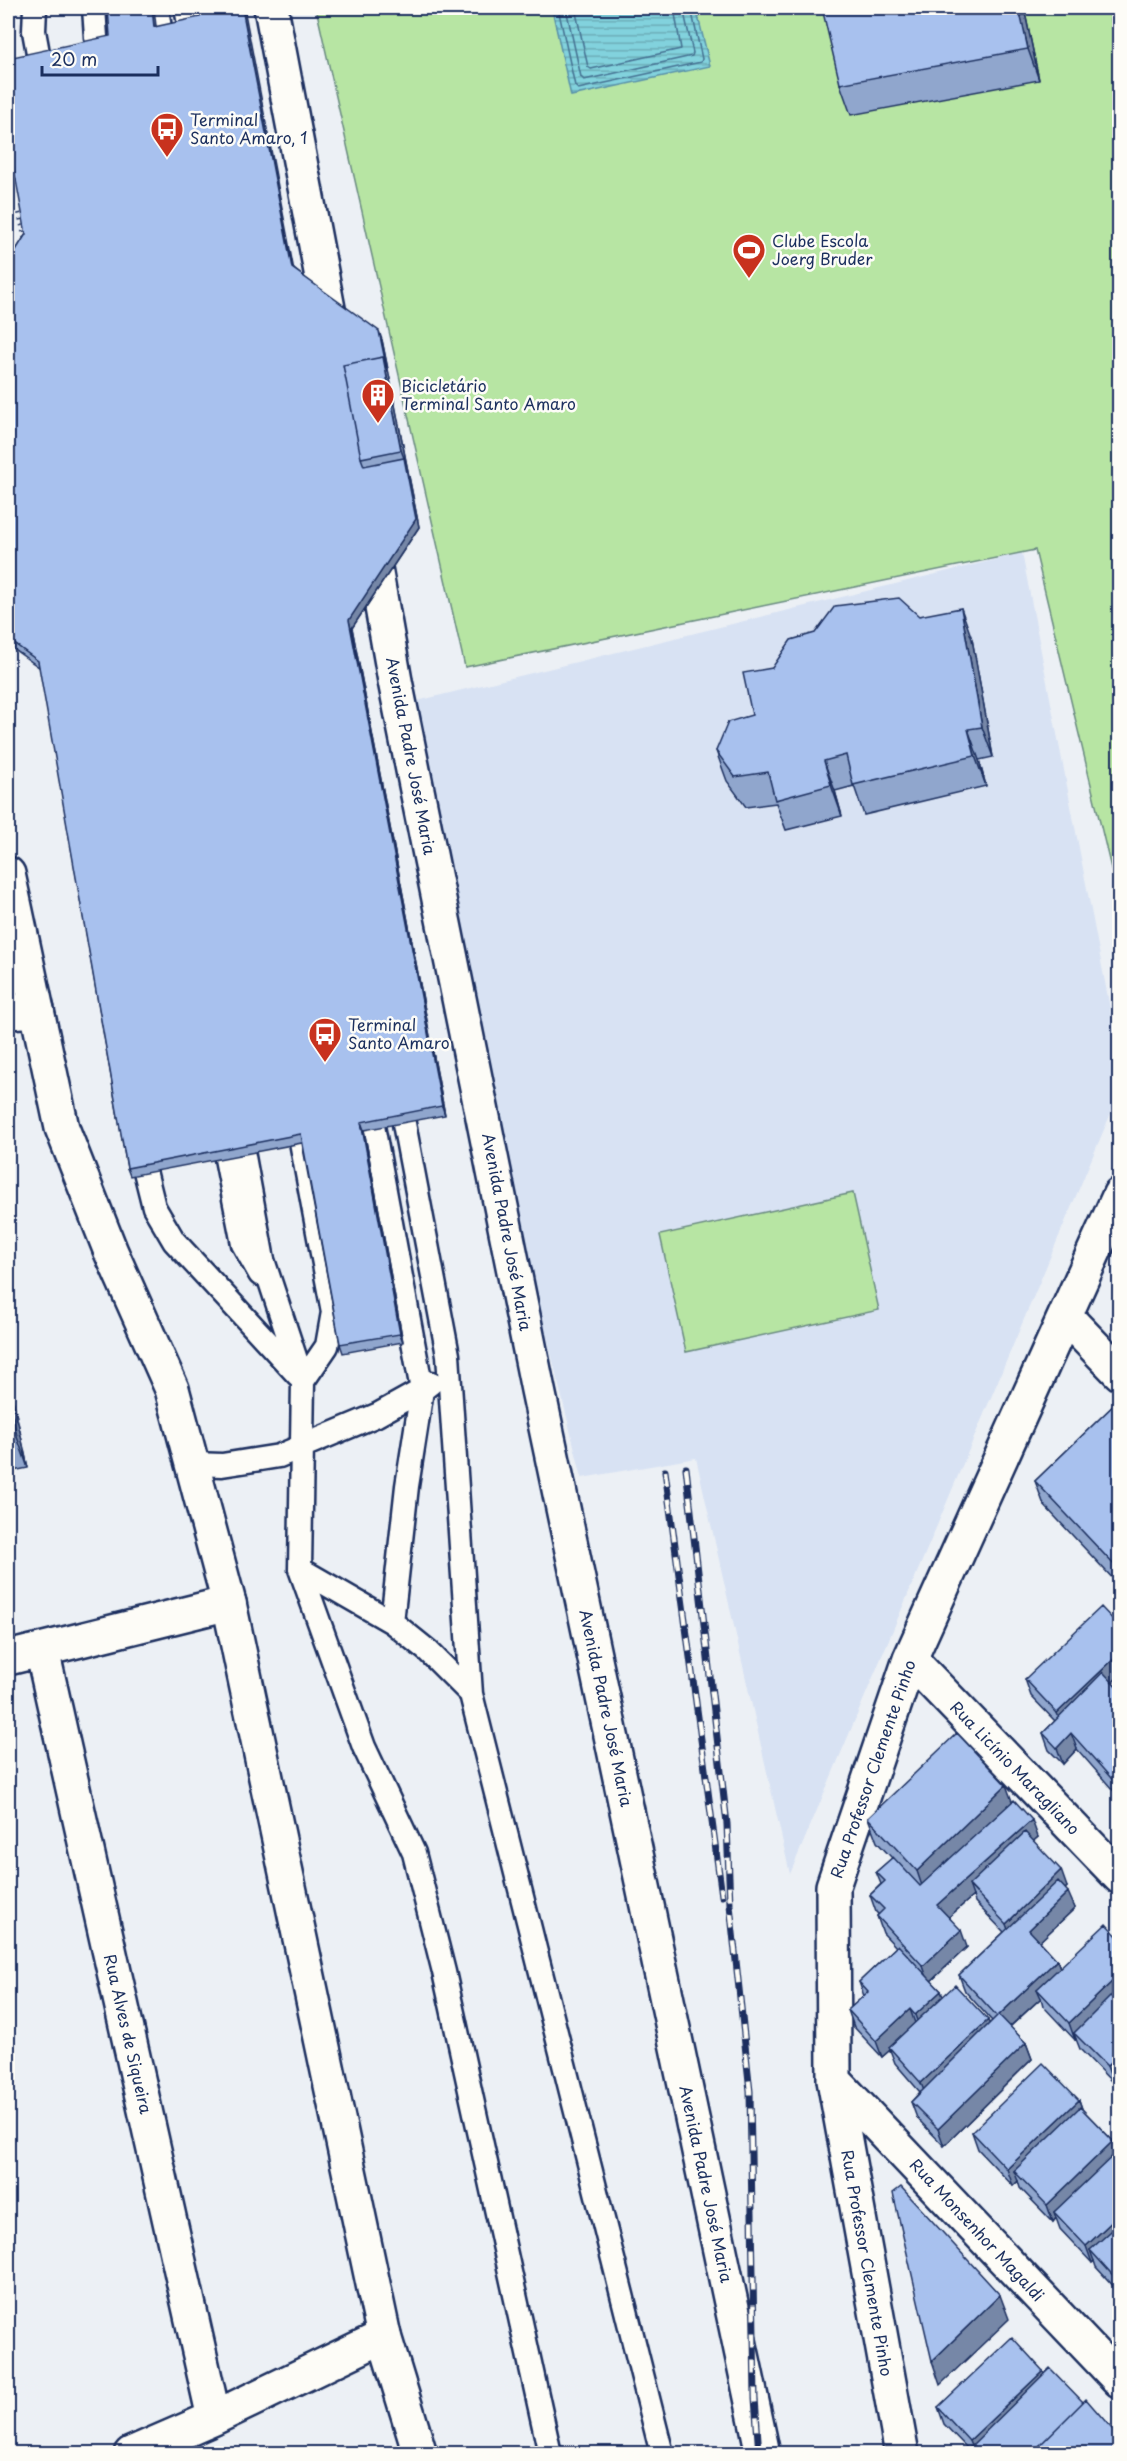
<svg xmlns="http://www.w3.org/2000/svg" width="1127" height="2461" font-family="'Playpen Sans',sans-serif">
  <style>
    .built { fill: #d8e2f3 }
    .green { fill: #b7e5a3; stroke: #698a80; stroke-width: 1.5 }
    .water { fill: url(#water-rules); stroke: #5991aa; stroke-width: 1.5 }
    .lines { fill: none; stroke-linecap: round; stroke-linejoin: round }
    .shore { stroke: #447091; stroke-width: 1.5 }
    .service-casing { stroke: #1b2f5e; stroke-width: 27 }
    .minor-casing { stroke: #1b2f5e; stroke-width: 38 }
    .primary-casing { stroke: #1b2f5e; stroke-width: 38 }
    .path { stroke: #1b2f5e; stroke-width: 4; stroke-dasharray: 1.5 4.5; stroke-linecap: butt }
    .service { stroke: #fdfcf7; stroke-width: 22 }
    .minor { stroke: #fdfcf7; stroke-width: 33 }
    .primary { stroke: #fdfcf7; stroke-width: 33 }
    .rail-casing { stroke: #1b2f5e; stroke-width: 7 }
    .rail { stroke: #fdfcf7; stroke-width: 4.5; stroke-dasharray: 14; stroke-linecap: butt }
    .wall { fill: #90a6cd; stroke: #1b2f5e; stroke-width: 1.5; fill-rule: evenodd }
    .shaded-wall { fill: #7687a7; stroke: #1b2f5e; stroke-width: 1.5 }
    .building { fill: #a8c1ee; stroke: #1b2f5e; stroke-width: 1.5 }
    .labels { text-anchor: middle; stroke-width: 5; stroke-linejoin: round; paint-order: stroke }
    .poi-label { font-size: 16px; fill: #1b2f5e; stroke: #fdfcf7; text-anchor: start }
    .street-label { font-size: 16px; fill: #1b2f5e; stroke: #fdfcf7 }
  </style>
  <defs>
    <pattern id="water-rules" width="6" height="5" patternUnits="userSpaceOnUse" patternTransform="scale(1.5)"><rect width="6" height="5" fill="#82d2dd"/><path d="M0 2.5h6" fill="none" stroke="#6aabb6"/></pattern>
  </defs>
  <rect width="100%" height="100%" fill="#ecf0f5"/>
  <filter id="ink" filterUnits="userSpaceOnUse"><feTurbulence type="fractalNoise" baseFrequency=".0167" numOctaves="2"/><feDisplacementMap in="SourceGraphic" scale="12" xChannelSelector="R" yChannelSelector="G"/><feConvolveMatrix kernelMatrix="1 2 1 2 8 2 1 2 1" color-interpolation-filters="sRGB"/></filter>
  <g filter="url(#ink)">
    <!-- built -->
    <path class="built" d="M1022 553 1110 1008 1119 1067V1094L790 1874 696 1458 582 1478 515 1209 409 703Z"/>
    <!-- green -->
    <path class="green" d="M8 8H15L11 67H8Z
      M316 8H1119V902L1035 550 465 667Z
      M853 1193 879 1310 686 1352 660 1235Z"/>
    <!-- water -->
    <path class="water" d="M557 8H696L710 66 571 96 552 9Z
      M1109 8H1119V65Z"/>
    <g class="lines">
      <!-- shore -->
      <path class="shore" d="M558 8 575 86 578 89 701 62 702 59 691 8
        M566 8 581 77 584 80 692 56 693 53 683 8
        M575 8 588 67 591 69 681 49 674 8"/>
      <defs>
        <path id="service" d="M35 8 34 31 43 80
          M94 8 96 37 102 67
          M157 8 164 56
          M186 8 194 50
          M398 1092 448 1355 471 1694 662 2454
          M368 1099 422 1390 407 1486 392 1622
          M296 1115 333 1312 327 1346 303 1381
          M238 1124 263 1260 303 1381 300 1569 364 1747 414 1853 444 1972 550 2454
          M220 1128 243 1244 260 1274
          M138 1143 154 1207 174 1241 298 1375
          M193 1464 222 1465 279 1456 377 1415 422 1390 431 1383
          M300 1569 392 1622 428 1651 471 1694"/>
        <path id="minor" d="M8 1012 37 1010
          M1065 1316 1120 1373
          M42 1650 214 2418
          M8 1658 229 1603
          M910 1659 1120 1877
          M834 2080 1120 2381
          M131 2454 214 2418 384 2336
          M902 2454 834 2080 833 1886 910 1659 1120 1194"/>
        <path id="primary" d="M271 8 333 335
          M371 545 395 681 538 1390 763 2454
          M8 874 62 1128 111 1252 172 1389 229 1603 384 2336 420 2454"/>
      </defs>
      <!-- service casing -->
      <use href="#service" class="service-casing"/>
      <!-- minor casing -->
      <use href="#minor" class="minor-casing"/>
      <!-- primary casing -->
      <use href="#primary" class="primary-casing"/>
      <!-- path -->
      <path class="path" d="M19 213 25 241"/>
      <!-- service -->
      <use href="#service" class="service"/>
      <!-- minor -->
      <use href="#minor" class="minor"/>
      <!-- primary -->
      <use href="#primary" class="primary"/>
      <defs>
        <path id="rail" d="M686 1468 727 1824 730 1905 750 2091 755 2398 759 2454
          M665 1471 722 1896"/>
      </defs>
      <!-- rail casing -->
      <use href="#rail" class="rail-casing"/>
      <!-- rail -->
      <use href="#rail" class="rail"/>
    </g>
    <!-- wall -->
    <path class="wall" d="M1024 8 1039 80 851 115 840 84Z
      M156 26 294 269 382 340 419 527 352 628 445 1115 364 1130 403 1342 343 1353 340 1344 302 1143 130 1176 127 1168 40 668 8 645V263Z
      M919 616 972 639 993 757 979 760 986 786 864 815 854 786 835 791 842 816 786 830 776 803 746 807 727 781 716 751 752 715 772 668Z
      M8 1377 28 1468 8 1472Z
      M1119 1400V1585L1044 1505 1035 1481Z
      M1119 1626V1676L1113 1682 1119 1689V1797L1077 1749 1063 1764 1049 1750 1043 1733 1055 1721 1031 1696 1025 1679Z
      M1012 1802 1038 1837 1033 1841 1067 1887 1065 1889 1075 1908 1040 1941 1057 1960 1060 1967 1119 1938V2091L1115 2081 1113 2083 1080 2049 1076 2039 1075 2040 1043 2006 1041 1998 1010 2027 1026 2043 1032 2059 944 2146 917 2118 911 2102 920 2092 895 2063 890 2050 882 2057 854 2027 848 2010 864 1996 859 1982 896 1947 883 1933 877 1916 878 1914 876 1912 870 1895 881 1884 876 1872 892 1858 877 1842 868 1818ZM973 1896 975 1902 1004 1932 959 1975 965 1991 992 2021 989 2024 943 1997 941 1991 931 1981 967 1947 949 1917Z
      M1079 2100 1082 2109 1113 2141 1117 2152 1119 2150V2292L1096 2267 1094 2261 1092 2263 1060 2229 1056 2218 1053 2222 1020 2188 1018 2181 1013 2186 978 2149 972 2132Z
      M1043 2371 1044 2374 1119 2437 968 2449 944 2424 938 2407Z"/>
    <!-- shaded-wall -->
    <path class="shaded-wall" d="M152 8H154L157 35 154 27Z
      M242 8H244L295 276 292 268Z
      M1019 8H1024L1039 80 1028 49Z
      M379 331 382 340 389 374 386 365Z
      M383 357 389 374 407 466 401 450Z
      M404 458 407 466 419 527 352 628 445 1115 442 1106 349 620Z
      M961 608 972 639 993 757 982 727Z
      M968 729 979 760 986 786 975 756Z
      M824 761 835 791 842 816 831 785Z
      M361 1122 364 1130 403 1342 400 1334Z
      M8 1377 28 1468 17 1437 8 1396Z
      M1119 1654V1676L1063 1729 1057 1713Z
      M1071 1733 1077 1749 1063 1764 1057 1748Z
      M1006 1785 1015 1809 925 1895 917 1871Z
      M1032 1820 1038 1837 976 1893 969 1885 973 1896 943 1922 937 1905Z
      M1061 1870 1067 1887 1012 1941 1006 1924Z
      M1068 1892 1075 1908 1035 1946 1029 1930Z
      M961 1930 967 1947 929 1983 923 1966Z
      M1057 1960 1063 1976 1037 1989 1041 1998 1005 2031 999 2015Z
      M1119 1975V1997L1074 2033 1076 2039 1075 2040 1069 2023Z
      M941 1991 947 2008 921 2032 915 2015Z
      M910 2009 916 2026 889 2047 890 2050 882 2057 876 2041Z
      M988 2020 994 2037 927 2099 921 2083Z
      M1026 2043 1032 2059 944 2146 938 2129Z
      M1119 2054V2076L1112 2073 1115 2081 1113 2083 1107 2066Z
      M1079 2100 1085 2117 1014 2171 1018 2181 1013 2186 1007 2169Z
      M1113 2141 1119 2158 1054 2212 1056 2218 1053 2222 1047 2205Z
      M1119 2215V2237L1090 2250 1094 2261 1092 2263 1086 2246Z
      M1000 2295 1009 2319 940 2385 932 2361Z
      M1043 2371 1049 2387 974 2454 969 2441Z"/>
    <!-- building -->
    <path class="building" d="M108 8H152L154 27 200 17 199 8H242L292 268 379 331 386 365 383 357 343 365 361 458 364 466 404 458 416 519 349 620 442 1106 361 1122 400 1334 340 1344 301 1134 127 1168 38 661 8 639V263L26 234 8 137V58L110 36Z
      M822 8H1019L1028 49 840 84Z
      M383 357 401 450 361 458 343 365Z
      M899 598 919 616 961 608 982 727 968 729 975 756 853 785 846 755 824 761 831 785 775 800 768 772 735 777 716 751 728 722 752 715 743 673 772 668 791 640 815 633 835 606Z
      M8 1396 17 1437 8 1440Z
      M1119 1400V1570L1035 1481Z
      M1101 1607 1119 1626V1654L1057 1713 1025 1679Z
      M1103 1672 1119 1689V1787L1071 1733 1057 1748 1043 1733Z
      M957 1733 1006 1785 917 1871 868 1818Z
      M1014 1800 1032 1820 937 1905 961 1930 923 1966 877 1916 884 1909 870 1895 885 1881 876 1872 893 1857 920 1886Z
      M1025 1832 1061 1870 1006 1924 969 1885Z
      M1058 1881 1068 1892 1029 1930 1057 1960 999 2015 1026 2043 938 2129 911 2102 997 2016 959 1975Z
      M1106 1924 1119 1938V1975L1069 2023 1037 1989Z
      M898 1945 941 1991 915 2015 910 2009 876 2041 848 2010 868 1992 859 1982Z
      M955 1985 988 2020 921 2083 889 2047Z
      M1119 1988V2054L1107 2066 1074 2033Z
      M1043 2063 1079 2100 1007 2169 972 2132Z
      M1119 2066V2081L1112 2073Z
      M1080 2107 1113 2141 1047 2205 1014 2171Z
      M1119 2150V2215L1086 2246 1054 2212Z
      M901 2187 1000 2295 932 2361 893 2193Z
      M1119 2224V2282L1090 2250Z
      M1012 2337 1043 2371 969 2441 938 2407Z
      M1050 2368 1083 2402 1031 2454 964 2453Z
      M1086 2399 1119 2437V2454H1031Z"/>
  </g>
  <!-- icons -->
  <defs>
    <symbol id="bus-pin" viewBox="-11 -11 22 30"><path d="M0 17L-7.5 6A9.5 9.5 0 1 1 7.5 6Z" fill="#c8321e" stroke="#fdfcf7"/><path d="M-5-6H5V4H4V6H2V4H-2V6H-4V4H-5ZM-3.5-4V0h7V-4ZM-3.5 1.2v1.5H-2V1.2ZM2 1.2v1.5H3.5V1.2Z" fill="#fff"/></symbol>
    <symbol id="stadium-pin" viewBox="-11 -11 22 30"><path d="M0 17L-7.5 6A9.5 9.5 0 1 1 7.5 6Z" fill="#c8321e" stroke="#fdfcf7"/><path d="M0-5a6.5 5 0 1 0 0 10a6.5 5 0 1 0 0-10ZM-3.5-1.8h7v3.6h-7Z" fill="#fff"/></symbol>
    <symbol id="building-pin" viewBox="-11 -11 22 30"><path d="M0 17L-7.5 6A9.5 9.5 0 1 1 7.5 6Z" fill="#c8321e" stroke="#fdfcf7"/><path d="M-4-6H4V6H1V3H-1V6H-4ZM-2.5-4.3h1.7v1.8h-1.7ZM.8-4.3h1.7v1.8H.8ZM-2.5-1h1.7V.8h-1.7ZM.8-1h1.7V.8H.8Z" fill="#fff"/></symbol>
  </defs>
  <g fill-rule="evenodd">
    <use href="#bus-pin" x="148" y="110" width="38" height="52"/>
    <use href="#stadium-pin" x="730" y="231" width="38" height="52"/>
    <use href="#building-pin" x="359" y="376" width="38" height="52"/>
    <use href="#bus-pin" x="306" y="1015" width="38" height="52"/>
  </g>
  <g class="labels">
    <!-- poi labels -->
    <g class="poi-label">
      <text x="190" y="126">Terminal<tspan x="190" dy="18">Santo Amaro, 1</tspan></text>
      <text x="772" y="247">Clube Escola<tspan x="772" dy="18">Joerg Bruder</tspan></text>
      <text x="401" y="392">Bicicletário<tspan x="401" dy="18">Terminal Santo Amaro</tspan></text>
      <text x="348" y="1031">Terminal<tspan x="348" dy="18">Santo Amaro</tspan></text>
    </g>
    <!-- street labels -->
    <g class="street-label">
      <text transform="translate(411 756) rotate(79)" y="6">Avenida Padre José Maria</text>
      <text transform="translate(507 1232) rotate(79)" y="6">Avenida Padre José Maria</text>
      <text transform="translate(606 1708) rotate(78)" y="6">Avenida Padre José Maria</text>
      <text transform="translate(1015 1768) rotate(46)" y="6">Rua Licínio Maragliano</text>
      <text transform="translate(873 1769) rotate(-71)" y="6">Rua Professor Clemente Pinho</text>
      <text transform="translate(128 2034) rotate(77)" y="6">Rua Alves de Siqueira</text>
      <text transform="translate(706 2184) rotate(78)" y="6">Avenida Padre José Maria</text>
      <text transform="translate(977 2230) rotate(47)" y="6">Rua Monsenhor Magaldi</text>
      <text transform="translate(867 2263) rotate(80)" y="6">Rua Professor Clemente Pinho</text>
    </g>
  </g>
  <!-- margin -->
  <rect width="1127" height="2461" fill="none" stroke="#fdfcf7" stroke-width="30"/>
  <rect x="15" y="15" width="1097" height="2431" fill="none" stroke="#1b2f5e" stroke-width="2" filter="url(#ink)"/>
  <!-- scale -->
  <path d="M42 66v9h116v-9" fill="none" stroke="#1b2f5e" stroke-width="3"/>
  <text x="51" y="66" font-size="18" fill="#1b2f5e" stroke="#fdfcf7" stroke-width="4.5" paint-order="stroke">20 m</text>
</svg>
